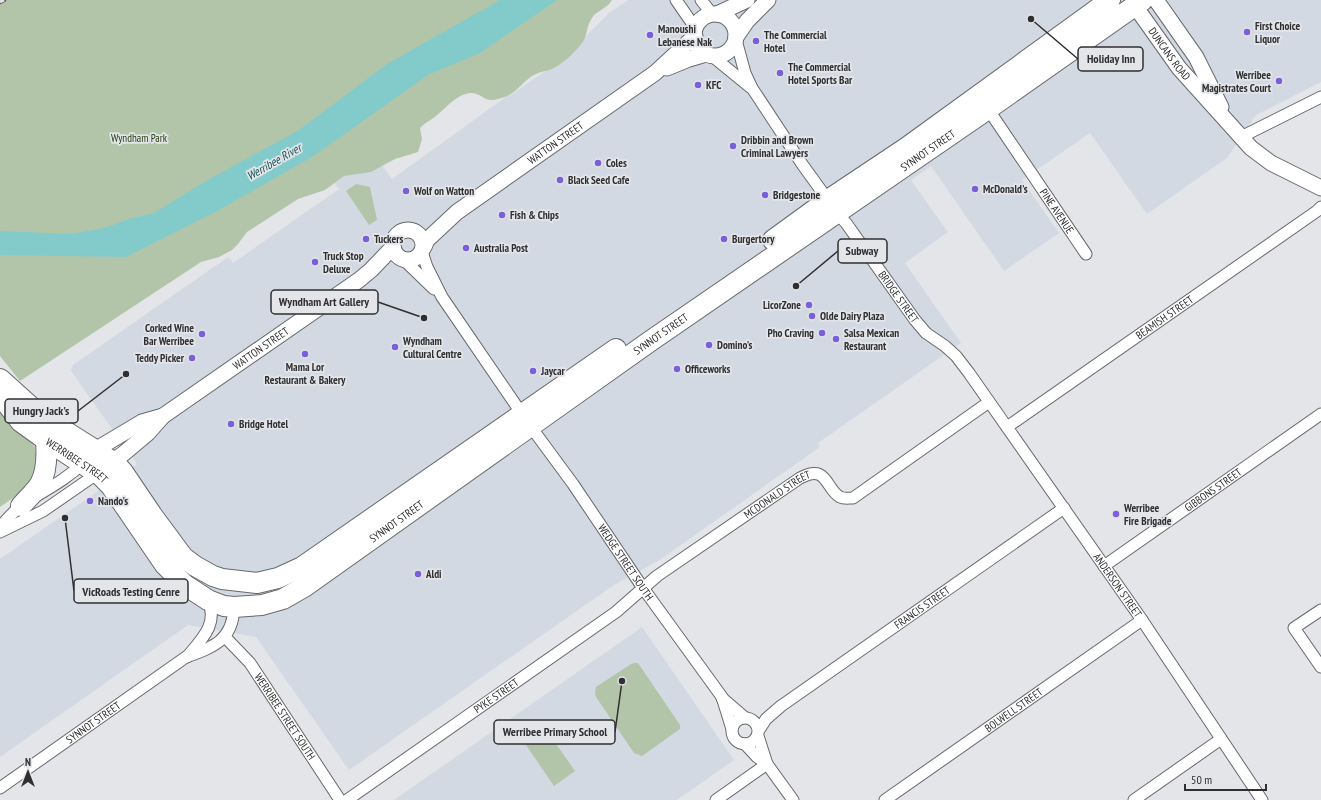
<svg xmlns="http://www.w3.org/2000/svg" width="1321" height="800" font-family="'PT Sans Narrow',sans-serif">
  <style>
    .built { fill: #d3d9e2 }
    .green { fill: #b2c5a9 }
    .water { fill: #83cbcb }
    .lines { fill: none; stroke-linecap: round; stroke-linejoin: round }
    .street-casing { stroke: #67696c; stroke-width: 13 }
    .secondary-casing { stroke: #67696c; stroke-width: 17 }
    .highway-casing { stroke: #67696c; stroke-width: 22 }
    .street { stroke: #fff; stroke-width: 11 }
    .secondary { stroke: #fff; stroke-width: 15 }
    .highway { stroke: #fff; stroke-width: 20 }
    .rail-casing { stroke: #616164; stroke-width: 4.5 }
    .rail { stroke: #e3e5e9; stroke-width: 3; stroke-dasharray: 9; stroke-linecap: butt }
    .poi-dot { fill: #7b5fda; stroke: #e3e5e9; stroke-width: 1.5 }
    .labels { text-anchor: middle; stroke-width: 3.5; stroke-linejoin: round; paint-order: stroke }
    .poi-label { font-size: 11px; font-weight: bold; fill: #2f2f31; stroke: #e3e5e9; text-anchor: start }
    .street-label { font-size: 11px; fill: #2f2f31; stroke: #e3e5e9 }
    .park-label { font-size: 11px; fill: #1b3908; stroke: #e3e5e9 }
    .water-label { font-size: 12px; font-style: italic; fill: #1b5959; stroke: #e3e5e9 }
    .leader { fill: none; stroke: #2f2f31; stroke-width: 1.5 }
    .callout-dot { fill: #2f2f31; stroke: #e3e5e9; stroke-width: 1.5 }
    .callout { fill: #e3e5e9; stroke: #2f2f31; stroke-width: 1.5 }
    .callout-label { font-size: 12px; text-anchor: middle; font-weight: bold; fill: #2f2f31 }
  </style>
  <rect width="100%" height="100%" fill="#e3e5e9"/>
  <!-- built -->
  <path class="built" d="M628 0H1321V82L1256 115 1227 158 1147 214 1090 133 1022 180 1059 233 1004 271 931 166 911 180 948 232 905 263 961 343 818 443 820 447 658 561 614 585 349 770 256 637 188 625 0 757V559L137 464 71 371 73 365 228 257 233 263 339 189 331 178 372 151 392 179 510 94 511 95 564 58 609 13Z
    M642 627 734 760 677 800H394Z"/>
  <!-- green -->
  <path class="green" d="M0 0H612C607 9 597 10 592 18 586 26 588 35 582 43 574 53 564 63 552 69 546 71 539 72 532 76 519 85 516 95 498 99 484 103 483 94 472 93 459 92 446 108 437 115 432 120 425 122 420 128L422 139 418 152 395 159 371 172 344 176 325 190 298 199 247 232 238 244 232 250 219 257 201 262 20 381 0 356Z
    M356 184 370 187 377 220 369 225 346 191Z
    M0 413 23 434 35 447 36 455 35 467 31 482 13 498 0 507Z
    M635 663H638L680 725V729L642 756 634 753 596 697 595 693 596 687 631 664Z
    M547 731 575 771 554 786 526 745Z"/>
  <!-- water -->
  <path class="water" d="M500 0H557L480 53 428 75 312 157 219 210 126 257 0 255V231L71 234 108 227 128 219 154 213 206 181 299 130 387 64Z"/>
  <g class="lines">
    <defs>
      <g id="street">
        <path d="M676 0 696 29"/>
        <path d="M701 0 713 15"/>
        <path d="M736 40 745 73 752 88 802 164 828 200"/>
        <path d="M712 56 750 87"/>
        <path id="s1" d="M988 109 1086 254"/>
        <path d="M1241 137 1321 97"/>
        <path id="s2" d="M837 213 846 223 915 320 926 333 945 346 956 356 969 373 1142 620 1262 800"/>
        <path d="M422 252 427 267 442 297 522 414"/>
        <path d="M405 261 434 289"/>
        <path id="s3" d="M531 427 573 484 643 588 722 697 732 729"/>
        <path id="s4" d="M1007 427 1317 211 1321 207"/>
        <path d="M0 527C7 519 14 511 22 505 43 491 65 481 83 463"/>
        <path d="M0 532 43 511 98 473"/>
        <path id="s5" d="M1104 566 1321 414"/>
        <path d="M1321 610 1294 628 1321 667"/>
        <path id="s6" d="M225 637 250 663 340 800"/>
        <path d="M187 657C201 640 219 624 208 600"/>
        <path d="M722 698 744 717"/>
        <circle cx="745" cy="731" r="13"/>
        <path id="s7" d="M759 730 766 719 781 706 1064 508"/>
        <path d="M758 736 767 764 793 800"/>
        <path d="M745 744 757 757 767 764"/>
        <path id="s8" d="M0 788 186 657C214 647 233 640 234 607"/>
        <path id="s9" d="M347 800 616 612 657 576 800 478C828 463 825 489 840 497 844 499 848 498 853 498L989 402"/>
        <path d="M716 800 767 764"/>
        <path id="s10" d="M885 800 1142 620"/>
        <path d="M1134 800 1221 739"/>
      </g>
      <g id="secondary">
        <path d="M1156 0 1196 57 1221 107"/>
        <path id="s11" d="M1135 6 1179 68 1251 148 1271 163 1321 188"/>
        <path d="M717 14 747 0"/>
        <circle cx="715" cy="35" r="21"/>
        <path d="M736 37 747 21 768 0"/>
        <path d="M667 68 689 59 706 54"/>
        <circle cx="408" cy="245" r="15"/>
        <path id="s12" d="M424 247 427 240 457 212 655 73 695 36"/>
        <path d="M90 456 95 450 142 422 163 416"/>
        <path id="s13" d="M105 466 123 454 148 433 163 416 359 280 371 270 393 247"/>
      </g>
      <g id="highway">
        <path d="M773 240 828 200 906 148 1110 0"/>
        <path d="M0 379 41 416 95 450 116 464 123 472 152 515 183 557 195 566 213 576 222 579 257 583 278 578 302 567 616 349"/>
        <path id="s14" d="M0 395 21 422 46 440 100 475 111 486 165 565 185 585 208 600 224 606 234 607 262 605 283 599 304 587 649 342 988 109 1143 0"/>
        <path d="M21 506C27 499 35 492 40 484 47 472 47 454 46 440"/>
      </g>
    </defs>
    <!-- street casing -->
    <use href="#street" class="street-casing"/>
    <!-- secondary casing -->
    <use href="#secondary" class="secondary-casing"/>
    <!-- highway casing -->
    <use href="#highway" class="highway-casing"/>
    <!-- street -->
    <use href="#street" class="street"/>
    <!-- secondary -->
    <use href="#secondary" class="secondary"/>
    <!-- highway -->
    <use href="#highway" class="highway"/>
    <defs>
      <path id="rail" d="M0 2 4 0"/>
    </defs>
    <!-- rail casing -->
    <use href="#rail" class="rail-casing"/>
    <!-- rail -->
    <use href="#rail" class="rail"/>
  </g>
  <!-- markers -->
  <g class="poi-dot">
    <circle cx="1247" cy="32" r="4"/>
    <circle cx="650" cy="35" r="4"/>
    <circle cx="756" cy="41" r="4"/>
    <circle cx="780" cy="73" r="4"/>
    <circle cx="1279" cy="81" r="4"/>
    <circle cx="698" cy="85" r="4"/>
    <circle cx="733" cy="146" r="4"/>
    <circle cx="598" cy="163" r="4"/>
    <circle cx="560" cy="180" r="4"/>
    <circle cx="975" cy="189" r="4"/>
    <circle cx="406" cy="191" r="4"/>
    <circle cx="765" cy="195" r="4"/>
    <circle cx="502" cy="215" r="4"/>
    <circle cx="366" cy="239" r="4"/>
    <circle cx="724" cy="239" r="4"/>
    <circle cx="466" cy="248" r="4"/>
    <circle cx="315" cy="262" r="4"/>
    <circle cx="809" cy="305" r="4"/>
    <circle cx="812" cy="316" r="4"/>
    <circle cx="822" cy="333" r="4"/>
    <circle cx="202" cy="334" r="4"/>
    <circle cx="836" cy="339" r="4"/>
    <circle cx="709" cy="345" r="4"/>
    <circle cx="395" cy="347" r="4"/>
    <circle cx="305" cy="354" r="4"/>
    <circle cx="192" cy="358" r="4"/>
    <circle cx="677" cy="369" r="4"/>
    <circle cx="533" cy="371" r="4"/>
    <circle cx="231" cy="424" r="4"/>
    <circle cx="90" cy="501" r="4"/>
    <circle cx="1116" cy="514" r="4"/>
    <circle cx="418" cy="574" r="4"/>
  </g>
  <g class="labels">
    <!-- poi labels -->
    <g class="poi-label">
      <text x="1255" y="30">First Choice<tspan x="1255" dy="13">Liquor</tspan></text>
      <text x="658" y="33">Manoushi<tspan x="658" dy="13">Lebanese Nak</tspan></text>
      <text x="764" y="39">The Commercial<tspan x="764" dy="13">Hotel</tspan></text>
      <text x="788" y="71">The Commercial<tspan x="788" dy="13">Hotel Sports Bar</tspan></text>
      <text x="1271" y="79" text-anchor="end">Werribee<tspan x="1271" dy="13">Magistrates Court</tspan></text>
      <text x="706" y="89">KFC</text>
      <text x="741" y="144">Dribbin and Brown<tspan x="741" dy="13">Criminal Lawyers</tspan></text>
      <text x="606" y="167">Coles</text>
      <text x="568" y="184">Black Seed Cafe</text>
      <text x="983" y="193">McDonald's</text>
      <text x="414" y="195">Wolf on Watton</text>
      <text x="773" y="199">Bridgestone</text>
      <text x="510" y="219">Fish &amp; Chips</text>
      <text x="374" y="243">Tuckers</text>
      <text x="732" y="243">Burgertory</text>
      <text x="474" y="252">Australia Post</text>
      <text x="323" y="260">Truck Stop<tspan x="323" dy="13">Deluxe</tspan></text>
      <text x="801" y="309" text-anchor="end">LicorZone</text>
      <text x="820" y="320">Olde Dairy Plaza</text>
      <text x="194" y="332" text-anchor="end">Corked Wine<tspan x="194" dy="13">Bar Werribee</tspan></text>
      <text x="814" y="337" text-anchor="end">Pho Craving</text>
      <text x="844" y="337">Salsa Mexican<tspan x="844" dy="13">Restaurant</tspan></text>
      <text x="403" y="345">Wyndham<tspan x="403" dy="13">Cultural Centre</tspan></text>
      <text x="717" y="349">Domino's</text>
      <text x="184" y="362" text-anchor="end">Teddy Picker</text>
      <text x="305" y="371" text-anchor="middle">Mama Lor<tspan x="305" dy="13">Restaurant &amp; Bakery</tspan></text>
      <text x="685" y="373">Officeworks</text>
      <text x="541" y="375">Jaycar</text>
      <text x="239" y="428">Bridge Hotel</text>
      <text x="98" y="505">Nando's</text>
      <text x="1124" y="512">Werribee<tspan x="1124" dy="13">Fire Brigade</tspan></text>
      <text x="426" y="578">Aldi</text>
    </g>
    <!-- street labels -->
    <g class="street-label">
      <text dy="4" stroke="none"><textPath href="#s11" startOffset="59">DUNCANS ROAD</textPath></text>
      <text dy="4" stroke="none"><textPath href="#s12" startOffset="169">WATTON STREET</textPath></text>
      <text dy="4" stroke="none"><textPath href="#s14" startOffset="1159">SYNNOT STREET</textPath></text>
      <text dy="4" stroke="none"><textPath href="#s1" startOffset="123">PINE AVENUE</textPath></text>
      <text dy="4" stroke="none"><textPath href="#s2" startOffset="104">BRIDGE STREET</textPath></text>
      <text dy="4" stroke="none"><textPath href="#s4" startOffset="192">BEAMISH STREET</textPath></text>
      <text dy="4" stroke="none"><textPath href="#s14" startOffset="835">SYNNOT STREET</textPath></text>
      <text dy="4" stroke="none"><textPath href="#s13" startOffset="196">WATTON STREET</textPath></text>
      <text dy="4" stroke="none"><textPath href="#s14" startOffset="102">WERRIBEE STREET</textPath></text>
      <text dy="4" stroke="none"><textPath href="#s5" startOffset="133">GIBBONS STREET</textPath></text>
      <text dy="4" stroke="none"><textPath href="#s9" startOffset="528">MCDONALD STREET</textPath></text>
      <text dy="4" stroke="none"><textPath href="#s14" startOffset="511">SYNNOT STREET</textPath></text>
      <text dy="4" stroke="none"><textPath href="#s3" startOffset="165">WEDGE STREET SOUTH</textPath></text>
      <text dy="4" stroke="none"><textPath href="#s2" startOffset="468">ANDERSON STREET</textPath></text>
      <text dy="4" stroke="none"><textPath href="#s7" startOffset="205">FRANCIS STREET</textPath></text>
      <text dy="4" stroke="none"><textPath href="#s9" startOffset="182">PYKE STREET</textPath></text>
      <text dy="4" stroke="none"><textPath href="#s10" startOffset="157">BOLWELL STREET</textPath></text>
      <text dy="4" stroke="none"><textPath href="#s6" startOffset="100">WERRIBEE STREET SOUTH</textPath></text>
      <text dy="4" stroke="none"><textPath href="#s8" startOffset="114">SYNNOT STREET</textPath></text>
    </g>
    <!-- park labels -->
    <g class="park-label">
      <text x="139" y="142">Wyndham Park</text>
    </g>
    <!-- water labels -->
    <g class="water-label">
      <text transform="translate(274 162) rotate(-30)" y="4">Werribee River</text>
    </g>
  </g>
  <!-- callouts -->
  <path class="leader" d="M1031 19L1078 59M796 286L838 251M424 318L378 302M126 374L78 411M65 518L74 591M622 681L615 732"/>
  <g class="callout-dot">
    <circle cx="1031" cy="19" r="4"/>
    <circle cx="796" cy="286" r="4"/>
    <circle cx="424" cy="318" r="4"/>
    <circle cx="126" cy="374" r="4"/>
    <circle cx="65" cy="518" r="4"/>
    <circle cx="622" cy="681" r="4"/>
  </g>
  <g class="callout">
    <rect x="1078" y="47" width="65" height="24" rx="4"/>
    <rect x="838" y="239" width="49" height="24" rx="4"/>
    <rect x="271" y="290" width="107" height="24" rx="4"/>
    <rect x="5" y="399" width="73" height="24" rx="4"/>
    <rect x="74" y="579" width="114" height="24" rx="4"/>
    <rect x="494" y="720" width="121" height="24" rx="4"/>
  </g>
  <g class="callout-label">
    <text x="1111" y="63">Holiday Inn</text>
    <text x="862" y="255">Subway</text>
    <text x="324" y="306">Wyndham Art Gallery</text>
    <text x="41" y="415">Hungry Jack's</text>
    <text x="131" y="596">VicRoads Testing Cenre</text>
    <text x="555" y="736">Werribee Primary School</text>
  </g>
  <!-- north arrow -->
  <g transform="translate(28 772)" stroke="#e3e5e9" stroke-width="3" paint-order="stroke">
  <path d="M0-3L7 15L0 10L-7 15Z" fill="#2f2f31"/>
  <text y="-6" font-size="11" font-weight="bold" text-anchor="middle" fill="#2f2f31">N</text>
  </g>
  <!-- scale -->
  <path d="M1185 784v6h81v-6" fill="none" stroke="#2f2f31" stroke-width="2"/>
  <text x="1191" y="784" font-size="12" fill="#2f2f31" stroke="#e3e5e9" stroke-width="3" paint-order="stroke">50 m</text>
</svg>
